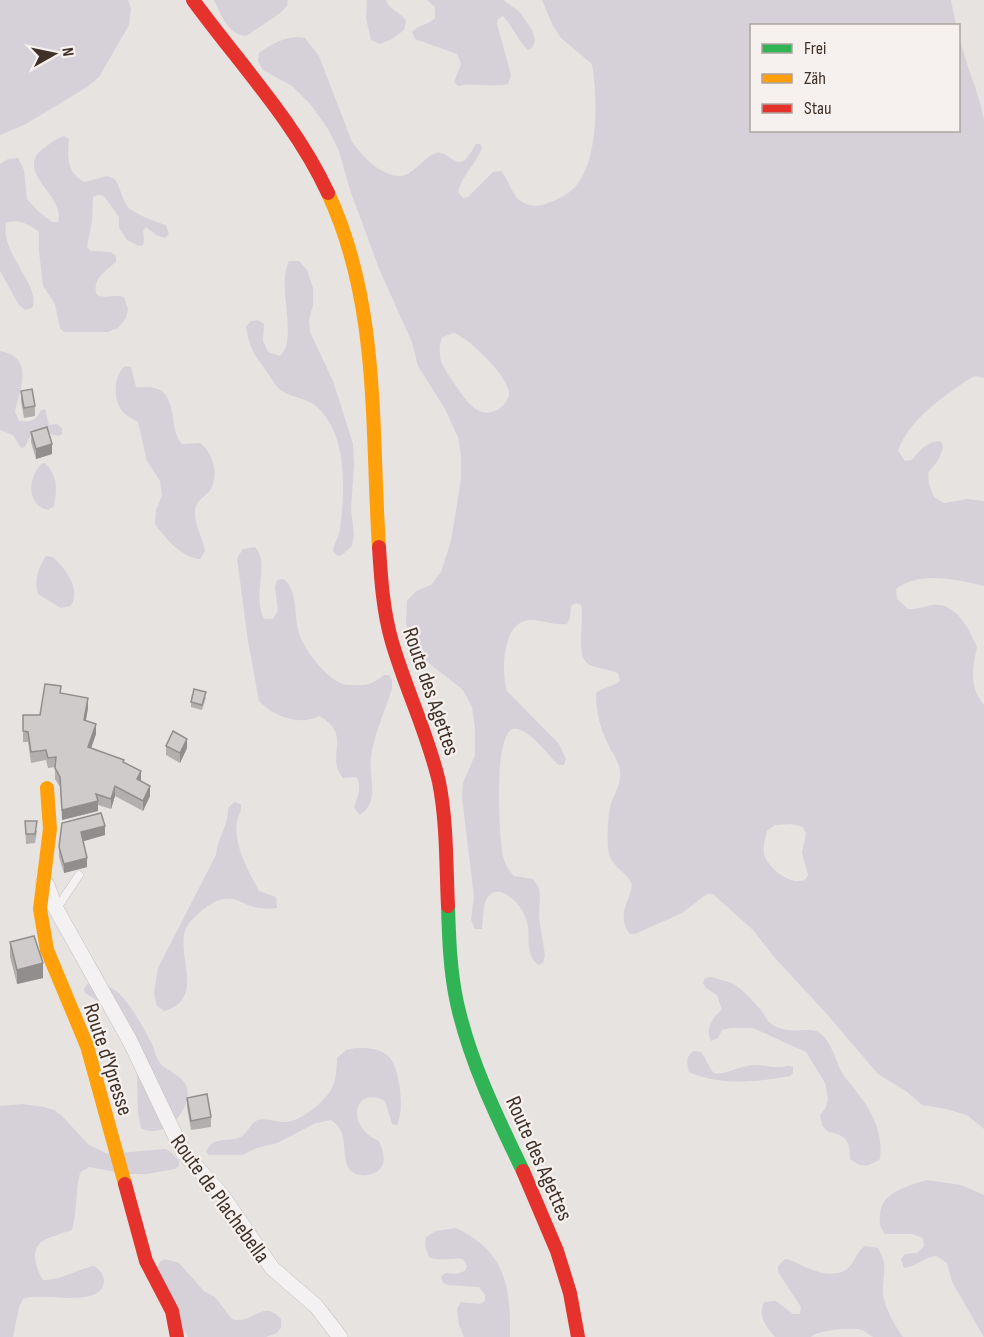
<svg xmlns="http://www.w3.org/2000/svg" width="984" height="1337" font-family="'Sofia Sans Condensed',sans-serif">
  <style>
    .green { fill: #d6d0d9; fill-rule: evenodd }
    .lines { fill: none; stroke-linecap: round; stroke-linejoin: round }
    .lane-casing { stroke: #c5c1bf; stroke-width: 9 }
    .street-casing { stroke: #c5c1bf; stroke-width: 16 }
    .lane { stroke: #f3f1f1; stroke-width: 8 }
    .street { stroke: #f3f1f1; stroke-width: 15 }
    .fast { stroke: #30b455; stroke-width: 14 }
    .slow { stroke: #ff9f0a; stroke-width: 14 }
    .jam { stroke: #e5322d; stroke-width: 14 }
    .wall { fill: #b2afae }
    .shaded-wall { fill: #918e8d }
    .building { fill: #cfcbca; stroke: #918e8d; stroke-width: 1.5 }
    .labels { text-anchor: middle; stroke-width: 4.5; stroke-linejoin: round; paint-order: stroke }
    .street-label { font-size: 22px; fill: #403128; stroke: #f6f1ef }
  </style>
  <rect width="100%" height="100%" fill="#e7e3e1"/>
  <!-- green -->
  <path class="green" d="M0 0H128L131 8 129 25 99 77 87 87 26 124 0 135Z
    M214 0H288L287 6 279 14 246 36C228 35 221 14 214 0Z
    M367 0H386C389 10 400 12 406 20L404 30 392 39 380 44 371 40 366 18Z
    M427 0H503L520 12 532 30 535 40 533 47 528 50C518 40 513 27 503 16L498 19 497 24 511 75 508 84C490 88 475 82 458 86L454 82 461 64 457 54 415 39 412 32C418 25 428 25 435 18V7Z
    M542 0H951L956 25 752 26V130H958L959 35C965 65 979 91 984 120V378L974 376C946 394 909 419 898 451L905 461 912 460C920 450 927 441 941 441L943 447 939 459 928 473 929 484 934 497 944 503 967 499 984 501V586C958 580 920 570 896 589L897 599 908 609C917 609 923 607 932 605 956 602 969 629 977 647 972 669 969 686 984 705V1129L967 1115 946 1109 922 1105 906 1091 878 1074 825 1012 774 957 753 930 713 894H707L682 913 635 934H630C613 913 636 893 631 882 626 873 614 867 610 857 606 848 608 816 610 807 613 795 622 784 620 771 619 762 613 754 609 746 600 729 596 711 596 693 603 687 613 687 620 681L618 673C609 669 599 669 590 665 574 659 585 620 581 605L576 603 571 606 570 618 567 624C554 626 542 619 528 620 502 624 501 672 507 691L559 744 566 759 564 765H559C549 757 528 726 513 729 493 734 499 838 503 856 505 864 508 870 514 876L533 879 539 888 540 897 539 918 545 955 543 963 539 965C524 956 531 936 527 922 525 914 521 908 516 902 512 898 505 893 500 892 481 889 484 917 482 929H475L471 920 474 897 462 797 463 783 475 755V729L472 707 463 690 424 659 411 642 406 623 407 601 416 591 431 585 441 572 451 541 461 479V455L458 437 445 409 418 366 412 342 380 271 350 190 339 151 328 129 311 105 292 86 263 70 258 61 259 53C273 43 288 35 305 38L319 56 352 142C362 156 385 181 405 175 417 171 425 156 436 153 447 149 454 168 465 160 469 156 473 149 476 144H480L482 148C476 164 462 175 458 192L463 198 468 197 493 172 501 171C508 179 511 192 518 199 526 206 538 208 548 203 557 200 565 196 572 190 599 166 598 97 592 64L561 38 553 26ZM454 333C469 338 508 376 509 393 510 398 504 405 500 408 479 423 465 399 454 383 442 366 436 358 442 337ZM791 824 803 827 806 834 802 853 808 875 805 880C790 885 773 871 766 859 761 851 765 839 767 831L775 825Z
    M64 136 69 139C67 156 67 174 85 182L107 176 115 179C120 187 122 198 127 206 132 213 158 223 166 225L169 234 165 238 156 235 146 227 143 231 144 240 143 245 139 246 127 240 119 228V217L104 196 98 195 93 197 92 221 87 247 91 251 111 252 116 256V262C105 271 91 280 97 295 105 299 114 294 124 297L128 309 126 318 118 328 108 332H64L60 328 55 304 43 286 39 251V232C29 224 19 219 6 223 0 254 42 286 32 308L25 310 19 305 0 271V164L8 159 18 158 24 170 27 199 38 211 52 222H58C67 195 8 170 48 145 53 141 58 138 64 136Z
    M289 261H299L307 270 313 288V305L309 320 310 332 333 381 353 444 354 465 351 510 354 534 352 546 342 555 338 556 333 551C334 543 339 537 340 529 345 491 348 435 317 407 309 399 294 398 284 392 276 388 274 382 269 375 256 355 250 353 246 326L251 321 258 320 264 324 263 341 268 352 280 356C299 339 276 286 289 261Z
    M0 351C35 358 20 387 15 412L19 421C32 422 35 421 41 410L45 409 49 425 57 424 62 428V434L59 436C41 433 35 423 25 447L21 448 13 435 0 430Z
    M125 366 131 367 136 387C142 388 149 386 154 388 179 393 168 430 182 444L200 443C213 453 219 473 211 489 206 497 195 500 195 511 194 525 203 537 205 551L200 559C182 558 165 538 155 524L156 510 162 496 160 481 147 461 138 422C134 419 128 417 125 414 112 403 113 376 125 366Z
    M45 463C58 476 57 489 54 506L48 510C25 504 29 477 41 464Z
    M255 547C271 565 251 593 264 619H273L278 610 275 587 277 580 284 579C299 593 293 617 300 636 305 649 313 659 323 670 330 677 339 685 350 685 365 686 372 685 384 675H389L392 680V689C385 711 374 734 371 757 368 777 381 800 360 815L354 808C357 798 363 786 356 777L343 778C324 756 354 735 319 716 300 726 274 717 259 701L248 641 237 558 243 549Z
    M46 556 53 557C66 570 81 587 71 606L61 608 38 594C34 580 38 568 46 556Z
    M234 802 241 804C242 812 238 815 237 822 233 845 249 872 259 891L276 897 277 908C270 909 262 909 254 907 243 904 237 897 224 899 215 900 206 907 200 912 196 916 190 921 187 926 173 951 208 999 164 1011L157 1006 154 993 158 968 216 855C218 836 228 828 228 808Z
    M711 977C717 979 723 980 729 982 739 985 753 1001 760 1009 763 1012 765 1017 768 1021 785 1038 809 1025 820 1033 831 1041 836 1061 842 1073 847 1081 854 1087 859 1095 874 1114 883 1135 880 1159 869 1167 861 1168 850 1159 850 1141 847 1135 828 1132L822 1125 820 1115 825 1109 828 1099 825 1083 806 1052 753 1028H731L722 1030 718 1038 711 1041C705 1030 712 1017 722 1010L717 995 706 988 703 983 705 978Z
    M91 983C98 984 107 985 113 989 128 997 145 1031 153 1046 155 1052 156 1058 160 1063 168 1072 184 1076 187 1088 193 1110 163 1141 141 1128L138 1112 137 1076 140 1056 116 1012 85 993 84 989 87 984Z
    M356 1048C367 1048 378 1048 387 1055 400 1064 405 1111 397 1125L392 1124 385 1101C354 1085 344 1126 379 1141 382 1148 385 1156 383 1164 379 1177 354 1180 348 1167 341 1150 349 1131 331 1120L316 1123 277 1143 257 1148 242 1155H209L206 1152C213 1136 225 1142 238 1138 248 1135 249 1123 258 1120 267 1117 277 1123 286 1122 301 1121 323 1103 331 1090 336 1080 337 1070 337 1058L346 1050Z
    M694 1051 701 1052C707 1059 708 1067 714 1073 726 1075 735 1068 747 1066 758 1063 769 1068 780 1067 786 1067 787 1064 793 1067V1073L790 1076C758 1082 720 1086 689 1072 687 1063 685 1057 694 1051Z
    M23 1104 44 1107 54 1110 61 1115 89 1145 108 1154 165 1149 170 1151 179 1161V1166L175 1169 147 1174H126L89 1167C88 1168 82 1171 81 1172 76 1178 77 1216 72 1230 64 1233 45 1238 40 1243 30 1252 37 1271 43 1280 60 1281 77 1269 94 1266 99 1269 104 1274 104 1281 102 1310 42 1291 23 1299L19 1307 13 1337H0V1106Z
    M927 1180 961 1185 984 1195V1337L952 1282 947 1263 937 1256C924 1257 918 1266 904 1268L901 1259 905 1254 917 1253 924 1246 923 1238 912 1234H885C880 1227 879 1224 880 1216 880 1192 908 1186 927 1180Z
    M456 1228C505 1251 511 1286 510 1337H464L459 1325 457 1309 461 1302 480 1304 485 1301V1295L479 1287 448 1285 443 1283 441 1277 445 1273 456 1274 465 1271 467 1266 463 1259C452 1257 439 1262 429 1257L425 1246 426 1237 436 1231Z
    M865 1246 878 1248C889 1266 882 1275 883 1294 885 1309 895 1326 903 1337 894 1337 884 1337 874 1337 869 1336 867 1332 862 1330 852 1327 818 1330 811 1337H775C765 1325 758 1317 764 1302L776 1301 793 1314H800L801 1307 778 1272V1266L785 1259C793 1260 796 1263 803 1266 815 1272 832 1277 844 1271 856 1264 854 1254 865 1246Z
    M165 1259 179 1263 204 1291 215 1297 232 1319C252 1326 263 1298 281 1319V1328L277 1333 266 1337H188L176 1315 157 1267 161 1261Z"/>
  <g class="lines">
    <defs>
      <path id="lane" d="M55 907 59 905 79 875"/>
      <path id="street" d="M43 883 47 885 55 907 130 1041 183 1152 221 1194 272 1268 316 1306 340 1337"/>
    </defs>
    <!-- lane casing -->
    <use href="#lane" class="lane-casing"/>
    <!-- street casing -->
    <use href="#street" class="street-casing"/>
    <!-- lane -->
    <use href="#lane" class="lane"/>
    <!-- street -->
    <use href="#street" class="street"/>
    <!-- fast -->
    <path class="fast" d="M448 906C449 938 450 971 457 1003 470 1062 497 1117 523 1171"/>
    <!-- slow -->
    <path class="slow" d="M328 193C380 305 371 427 379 547
      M47 788 50 829 40 909 47 950 87 1046 125 1184"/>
    <!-- jam -->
    <path class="jam" d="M193 0C239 63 295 122 328 193
      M379 547C381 579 383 611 392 642 406 690 428 734 439 782 447 822 446 865 448 906
      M523 1171 557 1251 570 1293 578 1337
      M125 1184 146 1261 172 1311 177 1337"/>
  </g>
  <!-- wall -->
  <path class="wall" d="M21 391 35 406V416L24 418 21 401Z
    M31 432 52 454 36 459 31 442Z
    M61 693 88 708 86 720 96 734 91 748 124 762 141 781 150 796 143 811 115 796 111 809 98 805V811L62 820 60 787 55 779V767L48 768 46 760 31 763 28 742H23V715H40Z
    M206 697 202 710 191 707V702Z
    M166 746 187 748 180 763 166 755Z
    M25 821 37 831 35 843 26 844Z
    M62 823 105 835 83 841 87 867 64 873 59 857V847Z
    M10 942 43 978 17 984 10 957Z
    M187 1098 211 1117V1127L191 1130 187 1107Z"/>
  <!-- shaded-wall -->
  <path class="shaded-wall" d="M52 444V454L36 459V449Z
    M88 698V708L84 730V720Z
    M96 724V734L88 757V747Z
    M187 739V748L180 763V753Z
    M141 771V781L137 779Z
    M115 786V796L111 809V799Z
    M150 786V796L143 811V801Z
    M98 801V811L62 820V810Z
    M105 826V835L81 842V832Z
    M87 858V867L64 873V864Z
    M43 963V978L17 984V970Z"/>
  <!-- building -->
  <path class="building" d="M32 389 35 406 24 408 21 391Z
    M47 427 52 444 36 449 31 432Z
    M45 684 61 686 60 693 88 698 84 720 96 724 88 747 124 760 123 762 141 771 137 779 150 786 143 801 115 786 111 799 96 794 98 801 62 810 60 777 55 768 56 757 48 758 46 750 31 752 28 732 23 731V715H40Z
    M194 689 206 692 202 705 191 702Z
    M173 731 187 739 180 753 166 746Z
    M101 813 105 826 81 832 87 858 64 864 59 847 62 823Z
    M25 821H37L35 834H26Z
    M34 936 43 963 17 970 10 942Z
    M207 1094 211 1117 191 1121 187 1098Z"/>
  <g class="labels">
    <!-- street labels -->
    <g class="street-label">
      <text transform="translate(432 691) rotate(71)" y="8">Route des Agettes</text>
      <text transform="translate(109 1059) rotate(72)" y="8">Route d'Ypresse</text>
      <text transform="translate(540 1158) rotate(66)" y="8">Route des Agettes</text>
      <text transform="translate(221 1198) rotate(54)" y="8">Route de Plachebella</text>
    </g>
  </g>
  <!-- legend -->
  <rect x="750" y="24" width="210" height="108" fill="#f6f1ef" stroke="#ada49f" stroke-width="1.5"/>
  <rect x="762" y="44" width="30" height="9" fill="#30b455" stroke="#ada49f" stroke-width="1.5"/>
  <text x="804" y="54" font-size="18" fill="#403128">Frei</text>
  <rect x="762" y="74" width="30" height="9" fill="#ff9f0a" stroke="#ada49f" stroke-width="1.5"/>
  <text x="804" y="84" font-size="18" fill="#403128">Zäh</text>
  <rect x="762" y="104" width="30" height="9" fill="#e5322d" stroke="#ada49f" stroke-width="1.5"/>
  <text x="804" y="114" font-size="18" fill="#403128">Stau</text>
  <!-- north arrow -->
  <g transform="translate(54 54) rotate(81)" stroke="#f6f1ef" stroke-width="4.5" paint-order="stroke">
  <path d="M0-4.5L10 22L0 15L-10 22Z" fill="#403128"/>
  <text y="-9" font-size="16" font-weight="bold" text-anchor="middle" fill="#403128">N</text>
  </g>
</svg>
